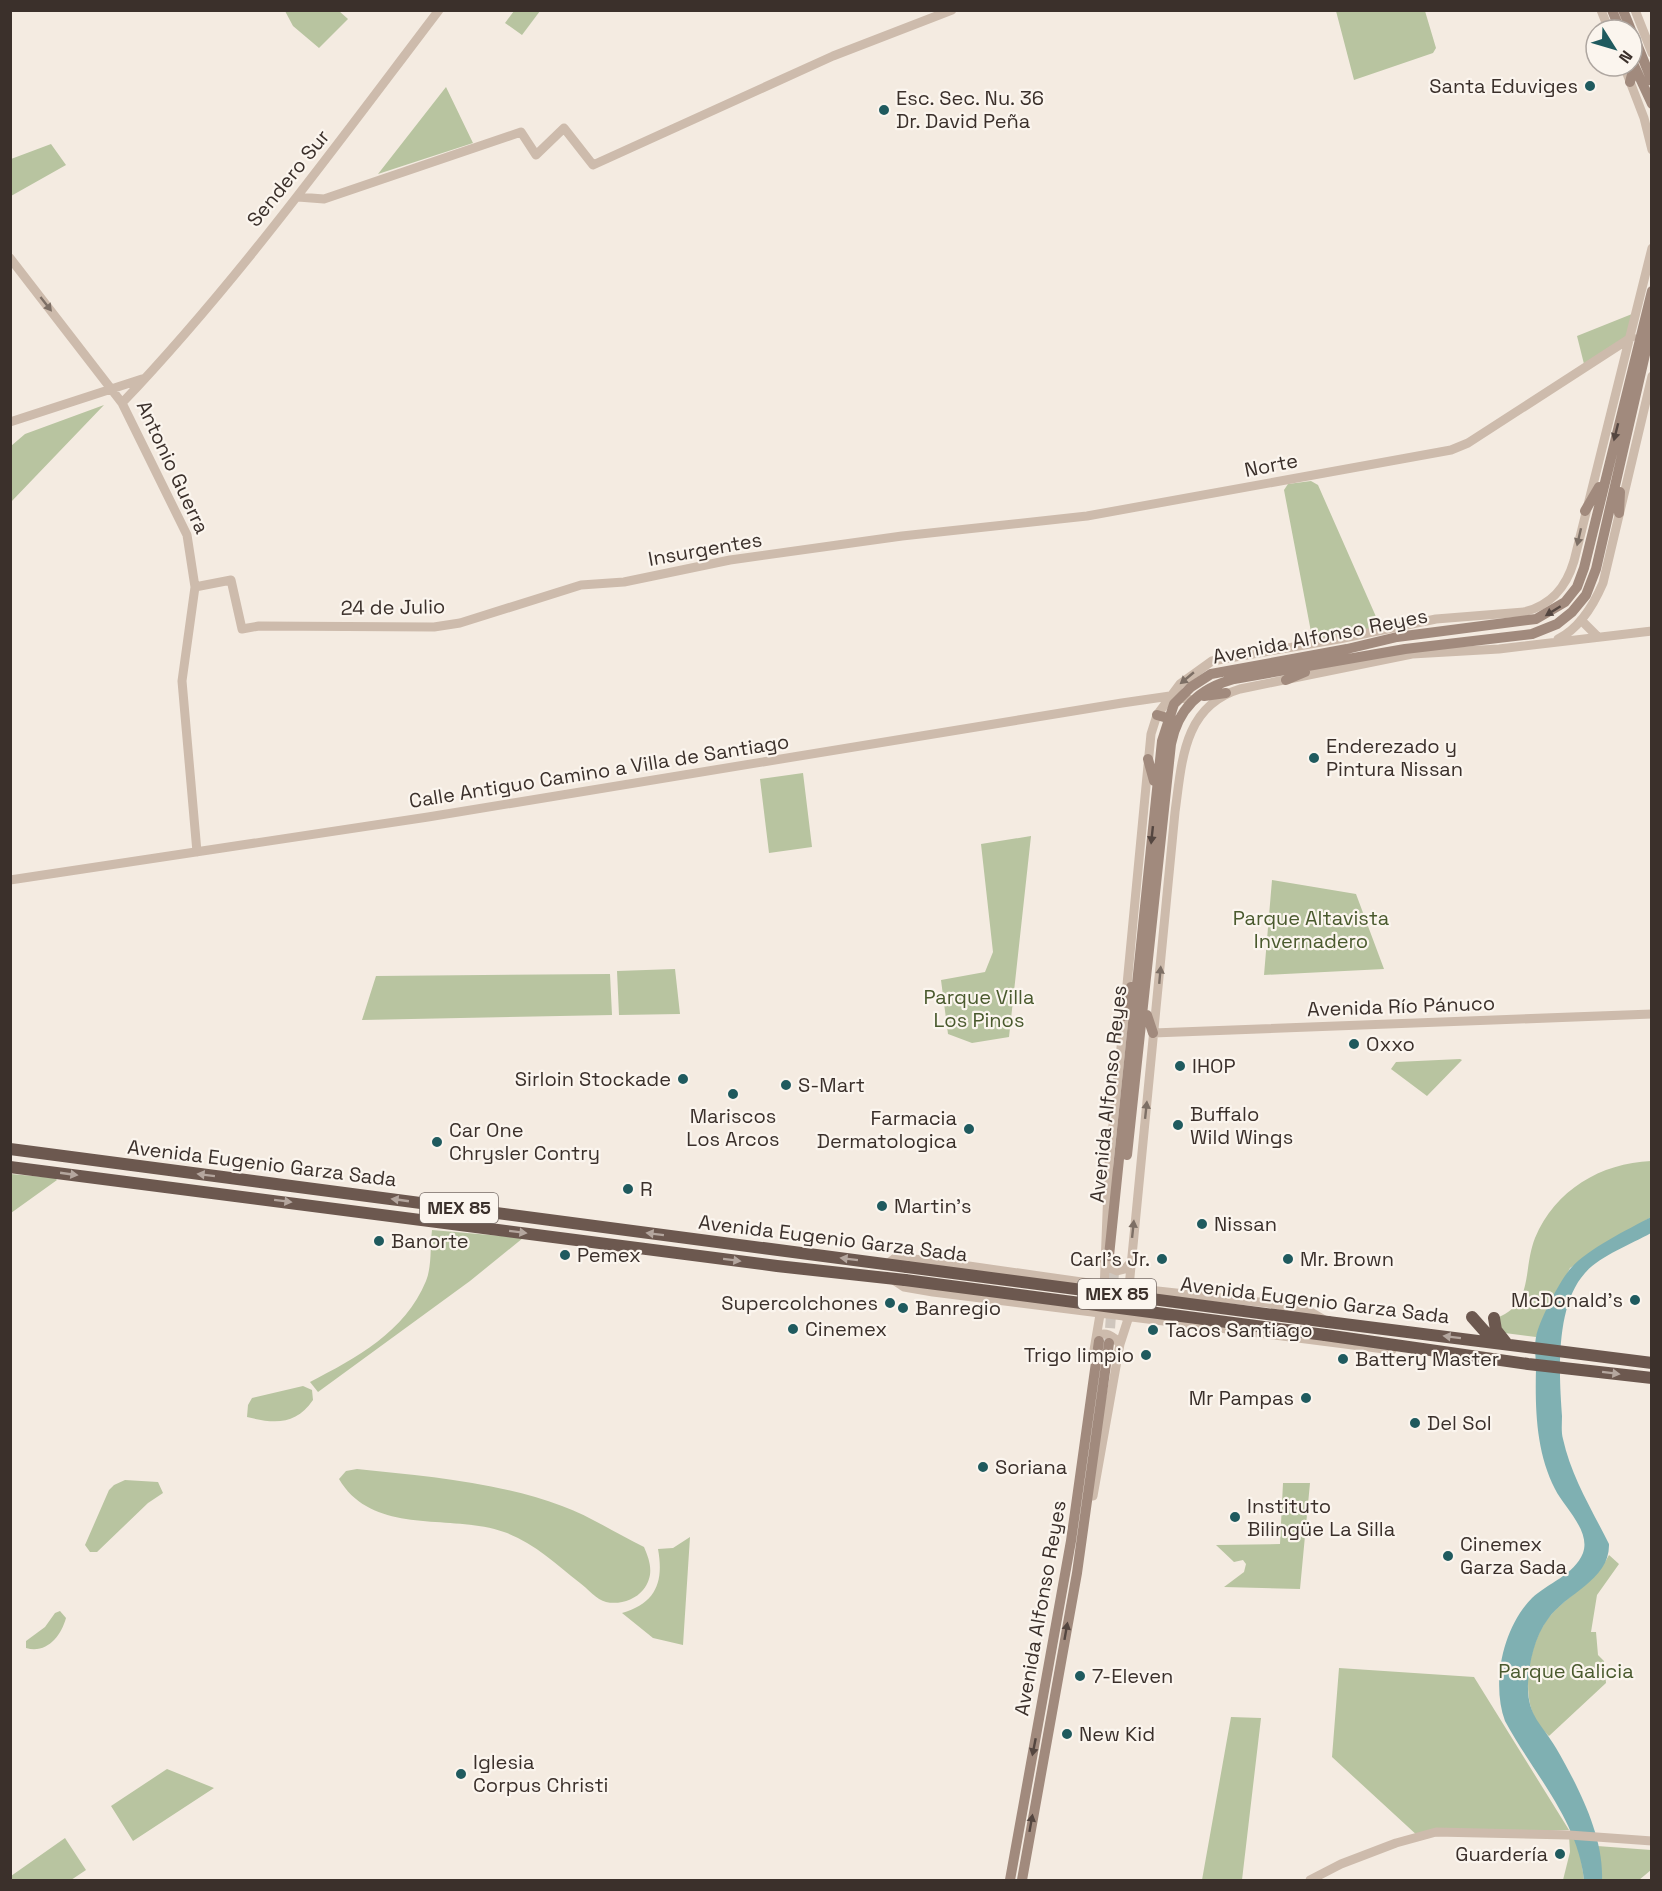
<svg xmlns="http://www.w3.org/2000/svg" width="1662" height="1891" font-family="'Space Grotesk',sans-serif">
  <style>
    .green { fill: #b8c4a0 }
    .water { fill: #7fb0b2 }
    .lines { fill: none; stroke-linecap: round; stroke-linejoin: round }
    .secondary-tunnel { stroke: #cfc6bd; stroke-width: 10; stroke-dasharray: 10 5; stroke-linecap: butt }
    .tertiary { stroke: #cdbbac; stroke-width: 9 }
    .secondary { stroke: #a18a7d; stroke-width: 10 }
    .trunk { stroke: #6c584f; stroke-width: 12 }
    .trunk-bridge { stroke: #6c584f; stroke-width: 12 }
    .oneway { fill: #7d6f65 }
    .oneway2 { fill: #544640 }
    .oneway3 { fill: #b4a69e }
    .poi-dot { fill: #1f5a5e; stroke: #fbf5ee; stroke-width: 2 }
    .labels { text-anchor: middle; stroke-width: 4.5; stroke-linejoin: round; paint-order: stroke }
    .shield { fill: #fbf5ee; stroke: #756b66; stroke-width: 1.5 }
    .shield-label { font-size: 18px; font-weight: bold; fill: #3b302b }
    .poi-label { font-size: 20px; fill: #3b302b; stroke: #fbf5ee; text-anchor: start }
    .street-label { font-size: 20px; fill: #3b302b; stroke: #fbf5ee }
    .park-label { font-size: 20px; fill: #4a5a2e; stroke: #fbf5ee }
  </style>
  <rect width="100%" height="100%" fill="#f4ebe1"/>
  <!-- green -->
  <path class="green" d="M285 11H339L348 19 319 48 293 26Z
    M514 11V10L540 11 522 35 505 23Z
    M1336 11H1425L1436 48 1433 53 1354 80Z
    M446 87 473 143 378 174Z
    M51 144 66 165 11 196V159Z
    M1632 314 1630 338 1585 368 1577 336Z
    M104 405 11 502V446L25 434Z
    M1311 481 1318 485 1381 628 1315 642 1312 637 1284 490 1288 484Z
    M803 773 812 847 769 853 760 779Z
    M1031 836 1009 1037 972 1043 948 1034 941 980 985 972 993 952 981 844Z
    M1272 880 1356 894 1384 969 1264 975Z
    M675 969 680 1014 619 1015 617 971Z
    M610 974 612 1015 362 1020 376 976Z
    M1460 1059 1462 1060 1427 1096 1391 1069 1396 1062Z
    M1651 1161V1217L1570 1268 1536 1337 1497 1332 1494 1319C1535 1305 1522 1271 1535 1238 1555 1190 1601 1163 1651 1161Z
    M11 1174 55 1178 57 1180 11 1213Z
    M432 1230 523 1238 470 1281 318 1392 310 1382C356 1358 405 1332 426 1281 432 1266 430 1246 432 1230Z
    M303 1386 312 1390 313 1400C296 1425 275 1424 247 1417L248 1405 252 1398Z
    M357 1469C426 1476 497 1482 562 1506 590 1516 617 1534 644 1547 651 1563 654 1576 643 1590 635 1600 619 1605 606 1602 597 1600 587 1588 580 1583 556 1564 533 1542 504 1532 452 1513 373 1537 339 1479L346 1471Z
    M125 1480 158 1482 163 1493 148 1503 97 1552H90L85 1545 109 1490 114 1485Z
    M1283 1483H1310L1300 1589 1224 1587 1244 1572 1246 1564 1243 1560 1234 1562 1216 1545 1280 1544Z
    M690 1537 683 1645 653 1638 622 1613C656 1603 664 1582 658 1549L673 1548Z
    M1609 1555 1619 1564 1597 1595 1591 1632H1596L1598 1655 1604 1661 1606 1683 1549 1736C1545 1732 1539 1727 1537 1722 1520 1694 1529 1642 1549 1617 1569 1594 1595 1582 1609 1555Z
    M60 1611 66 1618C61 1636 47 1654 26 1648V1641L45 1627 55 1613Z
    M1339 1668 1474 1677 1569 1830 1419 1837 1332 1757Z
    M1231 1717 1261 1718 1242 1880H1202Z
    M167 1769 214 1788 133 1841 111 1806Z
    M1569 1835H1573L1580 1851 1584 1880H1563L1570 1852Z
    M65 1838 86 1870 71 1880H11V1876Z
    M1597 1846 1651 1850V1870L1639 1880H1602Z"/>
  <!-- water -->
  <path class="water" d="M1651 1217V1233C1630 1245 1601 1255 1585 1273 1555 1306 1559 1375 1562 1416 1562 1423 1561 1432 1563 1439 1571 1476 1592 1510 1609 1544 1610 1580 1566 1593 1548 1619 1535 1636 1529 1662 1528 1684 1527 1716 1542 1724 1556 1748 1578 1786 1604 1836 1602 1880H1584C1578 1820 1533 1773 1505 1721 1491 1683 1503 1627 1532 1598 1548 1583 1574 1575 1583 1553 1591 1531 1564 1507 1555 1489 1536 1452 1535 1409 1536 1368 1536 1358 1534 1347 1536 1337 1539 1321 1560 1280 1571 1268 1589 1248 1627 1230 1651 1217Z"/>
  <g class="lines">
    <!-- secondary-tunnel -->
    <path class="secondary-tunnel" d="M1109 1343 1115 1258"/>
    <!-- tertiary -->
    <path class="tertiary" d="M1601 10 1609 30
      M1635 10 1652 53
      M1624 66 1644 118 1652 150
      M298 197 324 199 521 132 536 155 564 128 593 165 833 56 952 10
      M10 258 122 403 187 535 195 587 182 681 197 852
      M122 403C238 281 337 144 439 10
      M10 422 142 379
      M195 587 231 580 242 629 259 626 434 627 460 623 581 585 624 582 730 560 902 536 1087 516 1451 450 1468 443 1632 337
      M1581 620 1597 636
      M1558 639C1580 628 1594 604 1603 583L1652 376
      M10 880 428 817 1122 703 1170 696 1192 700
      M1126 995 1151 734 1157 715 1180 684 1212 661 1339 639 1436 619 1524 612C1551 605 1566 588 1574 561L1652 248
      M1153 1033 1652 1014
      M1104 1260 1108 1267 1117 1271 1125 1269 1130 1263
      M886 1265 895 1258 927 1260 1103 1285 1267 1303 1307 1310 1326 1321
      M892 1279 904 1287 933 1292 1392 1350
      M1126 1318 1125 1312 1129 1287 1175 812C1182 762 1183 706 1240 689L1412 654 1499 649 1652 631
      M1096 1338C1104 1329 1114 1337 1120 1344
      M1094 1350 1104 1291 1109 1163 1125 1009
      M1093 1496 1120 1344 1130 1313
      M1310 1880 1341 1864 1396 1843 1436 1832 1569 1835 1652 1841"/>
    <!-- secondary -->
    <path class="secondary" d="M1612 10 1620 30
      M1623 10 1631 30
      M1632 32 1652 81
      M1632 61 1652 104
      M1630 82 1634 67
      M1585 511 1599 487
      M1619 513 1620 492
      M1286 680 1305 672
      M1204 696 1226 693
      M1157 715 1174 720
      M1148 759 1154 781
      M1147 1015 1153 1033
      M1125 1016 1131 987
      M1127 1155 1171 744C1178 709 1199 688 1234 679L1405 649 1532 634 1557 624 1572 612 1586 595 1596 569 1652 324
      M1109 1256 1162 741 1174 704 1191 687 1211 674 1347 649 1397 637 1536 619 1565 602 1577 587 1584 568 1652 291
      M1010 1880 1071 1541 1099 1341
      M1022 1880 1077 1573 1109 1343"/>
    <!-- trunk -->
    <path class="trunk" d="M10 1149 907 1267
      M10 1167 777 1266 905 1280
      M1472 1317 1495 1343
      M1494 1318 1496 1330 1507 1344
      M1328 1322 1652 1363
      M1325 1335 1528 1364 1652 1378"/>
    <!-- trunk-bridge -->
    <path class="trunk-bridge" d="M907 1267 1328 1322
      M905 1280 1325 1335"/>
  </g>
  <!-- one-way arrows -->
  <defs><path id="oneway-solid" d="M-6-.8H1V-3.2L6.5 0L1 3.2V.8H-6Z" transform="scale(1.5)"/></defs>
  <g class="oneway">
    <use href="#oneway-solid" transform="translate(46 304) rotate(52)"/>
    <use href="#oneway-solid" transform="translate(1579 537) rotate(103)"/>
    <use href="#oneway-solid" transform="translate(1187 678) rotate(140)"/>
    <use href="#oneway-solid" transform="translate(1160 975) rotate(-85)"/>
    <use href="#oneway-solid" transform="translate(1146 1110) rotate(-84)"/>
    <use href="#oneway-solid" transform="translate(1133 1229) rotate(-84)"/>
  </g>
  <g class="oneway2">
    <use href="#oneway-solid" transform="translate(1616 432) rotate(104)"/>
    <use href="#oneway-solid" transform="translate(1553 611) rotate(148)"/>
    <use href="#oneway-solid" transform="translate(1152 835) rotate(96)"/>
    <use href="#oneway-solid" transform="translate(1066 1631) rotate(-80)"/>
    <use href="#oneway-solid" transform="translate(1034 1747) rotate(101)"/>
    <use href="#oneway-solid" transform="translate(1031 1823) rotate(-80)"/>
  </g>
  <g class="oneway3">
    <use href="#oneway-solid" transform="translate(69 1174) rotate(8)"/>
    <use href="#oneway-solid" transform="translate(206 1175) rotate(-173)"/>
    <use href="#oneway-solid" transform="translate(400 1200) rotate(-172)"/>
    <use href="#oneway-solid" transform="translate(283 1201) rotate(7)"/>
    <use href="#oneway-solid" transform="translate(518 1232) rotate(7)"/>
    <use href="#oneway-solid" transform="translate(655 1234) rotate(-173)"/>
    <use href="#oneway-solid" transform="translate(849 1259) rotate(-173)"/>
    <use href="#oneway-solid" transform="translate(732 1260) rotate(7)"/>
    <use href="#oneway-solid" transform="translate(1452 1337) rotate(-173)"/>
    <use href="#oneway-solid" transform="translate(1611 1373) rotate(7)"/>
  </g>
  <!-- markers -->
  <g class="poi-dot">
    <circle cx="1590" cy="86" r="6"/>
    <circle cx="884" cy="110" r="6"/>
    <circle cx="1314" cy="758" r="6"/>
    <circle cx="1354" cy="1044" r="6"/>
    <circle cx="1180" cy="1066" r="6"/>
    <circle cx="683" cy="1079" r="6"/>
    <circle cx="786" cy="1085" r="6"/>
    <circle cx="733" cy="1094" r="6"/>
    <circle cx="1178" cy="1125" r="6"/>
    <circle cx="969" cy="1129" r="6"/>
    <circle cx="437" cy="1142" r="6"/>
    <circle cx="628" cy="1189" r="6"/>
    <circle cx="882" cy="1206" r="6"/>
    <circle cx="1202" cy="1224" r="6"/>
    <circle cx="379" cy="1241" r="6"/>
    <circle cx="565" cy="1255" r="6"/>
    <circle cx="1162" cy="1259" r="6"/>
    <circle cx="1288" cy="1259" r="6"/>
    <circle cx="1635" cy="1300" r="6"/>
    <circle cx="890" cy="1303" r="6"/>
    <circle cx="903" cy="1308" r="6"/>
    <circle cx="793" cy="1329" r="6"/>
    <circle cx="1153" cy="1330" r="6"/>
    <circle cx="1146" cy="1355" r="6"/>
    <circle cx="1343" cy="1359" r="6"/>
    <circle cx="1306" cy="1398" r="6"/>
    <circle cx="1415" cy="1423" r="6"/>
    <circle cx="983" cy="1467" r="6"/>
    <circle cx="1235" cy="1517" r="6"/>
    <circle cx="1448" cy="1556" r="6"/>
    <circle cx="1080" cy="1676" r="6"/>
    <circle cx="1067" cy="1734" r="6"/>
    <circle cx="461" cy="1774" r="6"/>
    <circle cx="1560" cy="1854" r="6"/>
  </g>
  <g class="labels">
    <!-- shield labels -->
    <g class="shield">
      <rect x="420" y="1193" width="78" height="30" rx="4.5"/>
      <rect x="1078" y="1279" width="78" height="30" rx="4.5"/>
    </g>
    <g class="shield-label">
      <text x="459" y="1214">MEX 85</text>
      <text x="1117" y="1300">MEX 85</text>
    </g>
    <!-- poi labels -->
    <g class="poi-label">
      <text x="1578" y="93" text-anchor="end">Santa Eduviges</text>
      <text x="896" y="105">Esc. Sec. Nu. 36<tspan x="896" dy="23">Dr. David Peña</tspan></text>
      <text x="1326" y="753">Enderezado y<tspan x="1326" dy="23">Pintura Nissan</tspan></text>
      <text x="1366" y="1051">Oxxo</text>
      <text x="1192" y="1073">IHOP</text>
      <text x="671" y="1086" text-anchor="end">Sirloin Stockade</text>
      <text x="798" y="1092">S-Mart</text>
      <text x="1190" y="1121">Buffalo<tspan x="1190" dy="23">Wild Wings</tspan></text>
      <text x="733" y="1123" text-anchor="middle">Mariscos<tspan x="733" dy="23">Los Arcos</tspan></text>
      <text x="957" y="1125" text-anchor="end">Farmacia<tspan x="957" dy="23">Dermatologica</tspan></text>
      <text x="449" y="1137">Car One<tspan x="449" dy="23">Chrysler Contry</tspan></text>
      <text x="640" y="1196">R</text>
      <text x="894" y="1213">Martin's</text>
      <text x="1214" y="1231">Nissan</text>
      <text x="391" y="1248">Banorte</text>
      <text x="577" y="1262">Pemex</text>
      <text x="1150" y="1266" text-anchor="end">Carl's Jr.</text>
      <text x="1300" y="1266">Mr. Brown</text>
      <text x="1623" y="1307" text-anchor="end">McDonald's</text>
      <text x="878" y="1310" text-anchor="end">Supercolchones</text>
      <text x="915" y="1315">Banregio</text>
      <text x="805" y="1336">Cinemex</text>
      <text x="1165" y="1337">Tacos Santiago</text>
      <text x="1134" y="1362" text-anchor="end">Trigo limpio</text>
      <text x="1355" y="1366">Battery Master</text>
      <text x="1294" y="1405" text-anchor="end">Mr Pampas</text>
      <text x="1427" y="1430">Del Sol</text>
      <text x="995" y="1474">Soriana</text>
      <text x="1247" y="1513">Instituto<tspan x="1247" dy="23">Bilingüe La Silla</tspan></text>
      <text x="1460" y="1551">Cinemex<tspan x="1460" dy="23">Garza Sada</tspan></text>
      <text x="1092" y="1683">7-Eleven</text>
      <text x="1079" y="1741">New Kid</text>
      <text x="473" y="1769">Iglesia<tspan x="473" dy="23">Corpus Christi</tspan></text>
      <text x="1548" y="1861" text-anchor="end">Guardería</text>
    </g>
    <!-- street labels -->
    <g class="street-label">
      <text transform="translate(288 178) rotate(-51)" y="7">Sendero Sur</text>
      <text transform="translate(1271 465) rotate(-11)" y="7">Norte</text>
      <text transform="translate(173 467) rotate(65)" y="7">Antonio Guerra</text>
      <text transform="translate(705 549) rotate(-10)" y="7">Insurgentes</text>
      <text transform="translate(393 607) rotate(-1)" y="7">24 de Julio</text>
      <text transform="translate(1320 636) rotate(-11)" y="7">Avenida Alfonso Reyes</text>
      <text transform="translate(599 771) rotate(-9)" y="7">Calle Antiguo Camino a Villa de Santiago</text>
      <text transform="translate(1401 1006) rotate(-2)" y="7">Avenida Río Pánuco</text>
      <text transform="translate(1108 1094) rotate(-84)" y="7">Avenida Alfonso Reyes</text>
      <text transform="translate(262 1163) rotate(7)" y="7">Avenida Eugenio Garza Sada</text>
      <text transform="translate(833 1238) rotate(7)" y="7">Avenida Eugenio Garza Sada</text>
      <text transform="translate(1315 1300) rotate(7)" y="7">Avenida Eugenio Garza Sada</text>
      <text transform="translate(1040 1608) rotate(-80)" y="7">Avenida Alfonso Reyes</text>
    </g>
    <!-- park labels -->
    <g class="park-label">
      <text x="1311" y="925">Parque Altavista<tspan x="1311" dy="23">Invernadero</tspan></text>
      <text x="979" y="1004">Parque Villa<tspan x="979" dy="23">Los Pinos</tspan></text>
      <text x="1566" y="1678">Parque Galicia</text>
    </g>
  </g>
  <!-- border -->
  <rect width="1662" height="1891" fill="none" stroke="#3b302b" stroke-width="24"/>
  <!-- north arrow -->
  <g transform="translate(1614 48) rotate(127)"><circle r="28" fill="#fbf5ee" stroke="#aea6a0" stroke-width="1.5"/>
  <path d="M0-4.5L10 22L0 15L-10 22Z" fill="#1f5a5e"/>
  <text y="-9" font-size="16" font-weight="bold" text-anchor="middle" fill="#3b302b">N</text>
  </g>
</svg>
